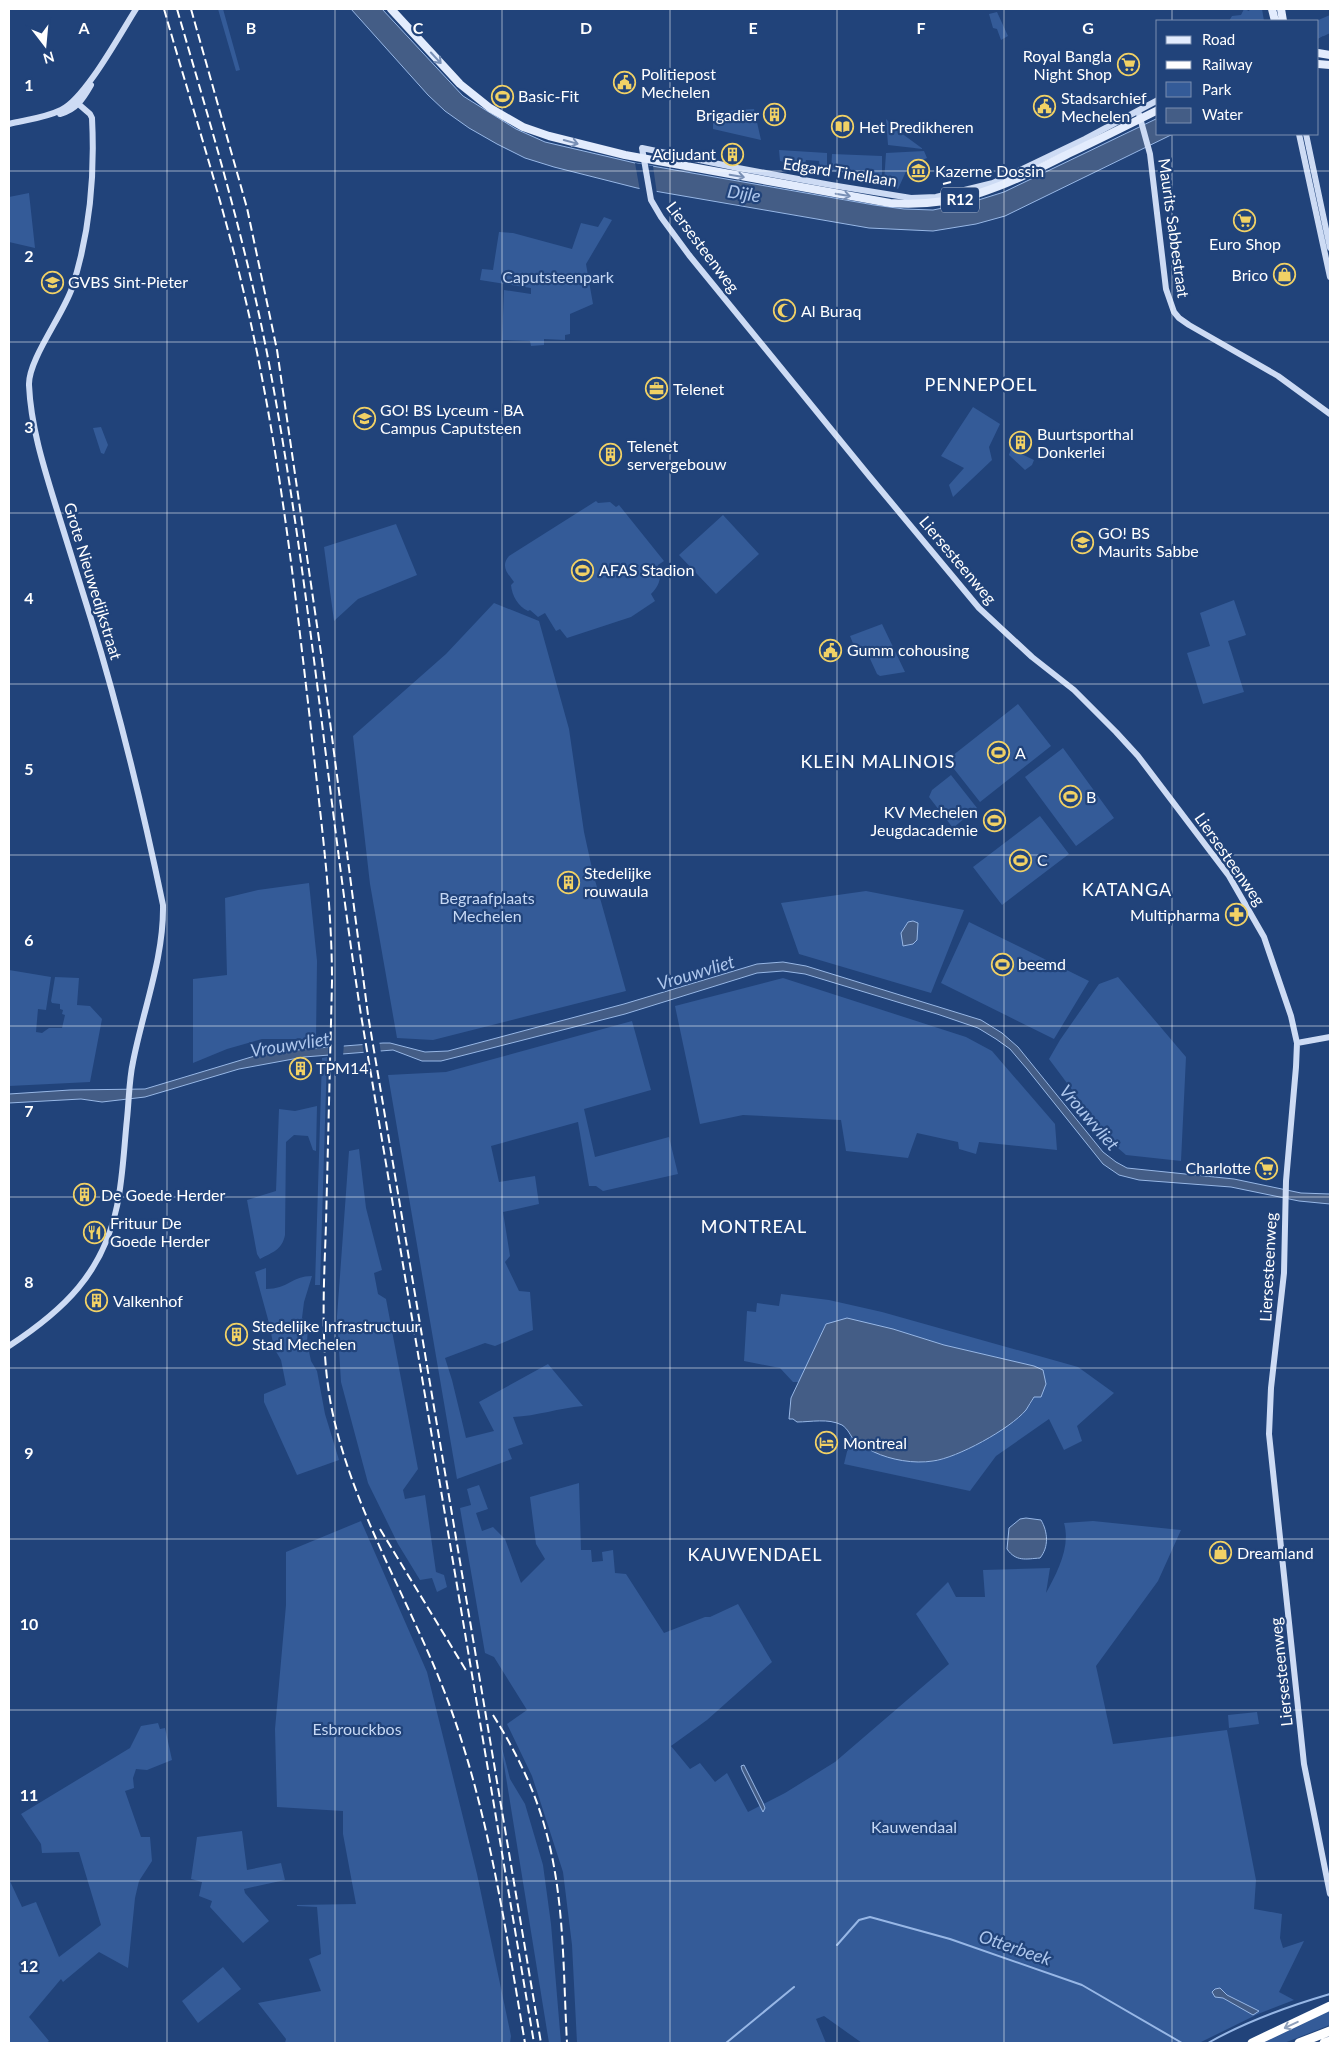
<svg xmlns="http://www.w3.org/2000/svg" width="1339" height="2052" font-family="Lato,sans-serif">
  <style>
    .green { fill: #345b98 }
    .water { fill: #445d86; stroke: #97b7e6 }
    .pier { fill: #21437a }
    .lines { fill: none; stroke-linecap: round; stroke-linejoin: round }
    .stream { stroke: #97b7e6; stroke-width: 2 }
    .secondary { stroke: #cddbf4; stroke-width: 6 }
    .primary { stroke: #e3ecfd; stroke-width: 8 }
    .highway { stroke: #fff; stroke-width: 9 }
    .rail { stroke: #fff; stroke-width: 2; stroke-dasharray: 9 4; stroke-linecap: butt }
    .oneway { stroke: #788fb5 }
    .oneway2 { stroke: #90a1bc }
    .grid { fill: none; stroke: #fff; stroke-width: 1; stroke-opacity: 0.55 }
    .labels { text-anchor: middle; stroke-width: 4.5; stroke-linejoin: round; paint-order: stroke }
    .shield { fill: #21437a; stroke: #bcc7d7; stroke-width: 1 }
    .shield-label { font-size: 15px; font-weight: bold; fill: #fff }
    .poi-label { font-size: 16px; fill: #fff; stroke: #21437a; text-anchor: start }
    .street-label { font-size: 16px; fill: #fff; stroke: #21437a }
    .park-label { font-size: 16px; fill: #c6d8f4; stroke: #21437a }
    .water-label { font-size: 18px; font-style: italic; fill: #aec7ed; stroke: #21437a }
    .neighbourhood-label { font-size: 18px; letter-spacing: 1px; fill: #fff; stroke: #21437a }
    .grid-label { font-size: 16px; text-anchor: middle; font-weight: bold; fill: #fff; stroke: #21437a; stroke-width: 4.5; stroke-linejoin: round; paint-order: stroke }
  </style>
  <rect width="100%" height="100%" fill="#21437a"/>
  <!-- green -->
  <path class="green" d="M218 9H223L240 70 236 71Z
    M1244 9 1249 11 1250 9H1262L1264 21H1229L1232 16 1241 15Z
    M997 12 1008 36 1001 40 997 29 993 28 989 14Z
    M1330 15V33L1318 39V21H1316Z
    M754 109 761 140 713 129V112Z
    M886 119 897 130 923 149 888 145Z
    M779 150 827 153V171L820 170 819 161 806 160 804 168 780 161Z
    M924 151 927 158 908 167 898 189 884 182 886 153Z
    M832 154 882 156V180L831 171Z
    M29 193 35 248 9 242V197Z
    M604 217 612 220 586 264 593 304 570 314V334L565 335V340L544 339V345L531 346 530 341 502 340 504 290 531 294V288L480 280 482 269 493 270 499 232 513 233 572 249 581 223 598 227Z
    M973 407 1000 424 989 447 992 460 953 497 949 485 964 468 941 456Z
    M101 427 108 445 104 454 101 453 93 428Z
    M1011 449 1034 460 1032 465 1025 470 1009 455Z
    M596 501 598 503 610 502 616 507 619 505 664 561 658 565C662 577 660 585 651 594L655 601 631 617 567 638 560 629 556 631 545 613 538 617 530 610 528 611C518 606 512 596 511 585L514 582C508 574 500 566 509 556Z
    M723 515 759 554 716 594 679 555Z
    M396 524 417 575 358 599 334 621 324 547Z
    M1234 600 1246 635 1228 641 1244 692 1203 704 1187 653 1210 646 1200 613Z
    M494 603 539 621 569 729 584 832 593 873 626 991 433 1040 397 1038 370 884 353 736 446 654Z
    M882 624 905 672 880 676 877 674 866 650 857 653 850 636Z
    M1018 704 1051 746 980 802 947 760Z
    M1063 748 1114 818 1076 846 1025 777Z
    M951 775 977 808 953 828 929 797 932 790Z
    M1040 816 1069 854 1002 905 973 867Z
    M309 883 317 961 316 1039H262L227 1049 193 1063V979L227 975 225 898 258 890Z
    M866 891 964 910 931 993 799 954 781 903Z
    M969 922 1089 981 1054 1039 941 983Z
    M9 970 51 977 46 1010 38 1009 36 1032 42 1033 49 1028H62L65 1015 62 1014 63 1010 60 1009V1004L52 1003 51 1001 55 977 79 978 77 1005 90 1006 102 1019 90 1082 9 1086Z
    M1118 977 1186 1057 1181 1161 1126 1155 1111 1142 1049 1059 1060 1040 1099 984Z
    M783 978 966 1037 992 1051 1055 1124 1057 1150 979 1142 976 1154 959 1149 958 1142 917 1133 908 1158 846 1151 841 1120 743 1115 700 1124 675 1006Z
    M632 1021 651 1090 584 1109 595 1157 669 1137 678 1174 603 1191 596 1186H589L578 1122 491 1146 499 1182 535 1176 539 1204 503 1212 510 1256 505 1262 519 1291 530 1292 533 1330 495 1346 485 1343 445 1358 452 1380 466 1438 494 1431 479 1402 548 1364 583 1406C559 1408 537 1416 513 1417L523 1444 508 1449 512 1459 457 1479 388 1075 446 1072Z
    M327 1057 320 1285H315L322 1058Z
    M317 1106 316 1151 313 1150 308 1136 294 1135 286 1142 285 1235C282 1250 273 1252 260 1259L257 1254 247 1200 276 1191 279 1109 295 1111Z
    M359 1149 366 1208 382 1270 374 1273 378 1294 386 1299 418 1469 403 1490 405 1499 425 1495 436 1572 444 1575 447 1587 437 1592 432 1578 420 1580 398 1544 368 1483 341 1382 337 1317 349 1151Z
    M266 1268V1289C288 1289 292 1276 312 1276L304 1302 302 1318 308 1327 307 1342 311 1361 317 1371 325 1414 339 1460 297 1475 264 1402V1394L286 1385 281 1360 274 1348 269 1323 255 1272Z
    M781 1294 829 1300 882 1312 1078 1367 1114 1393 1077 1426 1082 1441 1064 1450 1049 1419 996 1456 970 1491 844 1464 851 1435C857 1446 869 1449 880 1452 897 1458 911 1463 929 1462 954 1461 1027 1421 1034 1397 1037 1388 1034 1375 1034 1366L944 1345 893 1329 826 1324 799 1382H793L780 1368 744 1361 747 1311 756 1312 757 1303 779 1306Z
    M579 1483 581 1550H591L592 1562 603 1561 602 1552 613 1550 615 1573 626 1574 664 1633 705 1617H710L738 1604 772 1662 707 1720 671 1746 690 1769 700 1763 715 1782 727 1773 748 1812 785 1793 835 1762 949 1664 916 1614 948 1582 956 1597H985L983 1570 1050 1568 1046 1593C1057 1573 1071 1547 1064 1523L1093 1521 1181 1530 1158 1581 1096 1666 1113 1744 1227 1730 1256 1880 1254 1909 1282 1914 1280 1938 1283 1948 1304 1941 1279 1992 1294 2000 1258 2014 1199 2043H862L824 2016 816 2019 826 2043H577L572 1945 563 1872 532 1776 507 1724 527 1710 494 1657 485 1653 460 1508 471 1505 467 1489 479 1485 488 1509 476 1513 482 1531 493 1527 505 1539 521 1583 545 1559 536 1544 530 1497Z
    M361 1521 427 1672 477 1874 511 2036 510 2043H285L286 2039 258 2003 321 1991 309 1959 321 1954 317 1907 297 1906V1905L356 1904 343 1834V1811L277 1807 275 1729 286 1605V1552Z
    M1257 1712 1259 1724 1229 1728 1228 1715Z
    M158 1723 160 1729 165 1728 172 1760 147 1770 136 1769 133 1778 134 1788 125 1791 141 1837H150L152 1861 139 1881 135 1898 128 1968 99 1952 63 1982 61 1979 29 2017 49 2041 46 2043H9V1879L22 1907 36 1902 59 1957 101 1925 79 1852 42 1853 41 1844 21 1814 130 1748 141 1726Z
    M500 1740 510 1779 525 1804 543 1865 551 1924 561 2043H549Z
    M242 1831 247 1870 281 1863 285 1880 244 1889 245 1893 269 1921 243 1943 210 1907 212 1901 199 1896 202 1882 191 1879 197 1837Z
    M223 1967 241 1989 198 2023 182 2001Z
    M1330 2010V2025L1284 2043H1258Z"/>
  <!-- water -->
  <path class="water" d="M351 9H382L463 96 516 129 545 142 635 163 874 205 904 209 933 210 972 202 1004 192 1158 118V134H1173L1005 216 976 224 933 231 869 228 637 188 554 167 525 158 497 144 469 128 445 111 428 95Z
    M913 921 918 923 917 940 913 944 903 946 901 933 908 922Z
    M783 962 806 966 981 1020 1002 1033 1018 1047 1103 1152 1116 1162 1127 1168 1234 1179 1301 1193 1330 1194V1204L1299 1201 1231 1187 1139 1180 1119 1175 1103 1164 1027 1069 1010 1049 996 1039 978 1028 937 1014 805 974 783 971 757 973 625 1014 441 1061H422L393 1050 304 1057 239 1069 145 1097 102 1102 81 1099 9 1103V1094L70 1090 145 1089 258 1055 305 1049 383 1043H390L425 1052 448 1051 624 1004 757 964Z
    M847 1318 893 1329 944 1345 1034 1366 1043 1370 1046 1384 1041 1397H1034C1031 1401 1029 1406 1026 1410 1010 1429 957 1458 933 1461 914 1464 891 1460 874 1452 867 1448 859 1445 854 1440 850 1435 848 1429 842 1425 828 1418 811 1422 797 1422L793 1419H789L791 1398 826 1324Z
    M1026 1518 1041 1520C1048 1532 1049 1547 1040 1558 1026 1559 1016 1562 1007 1549L1009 1528 1020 1519Z
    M744 1765 763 1803 765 1808 763 1812 742 1770 741 1766Z
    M1220 1988 1227 1995 1259 2011 1253 2015 1223 1998 1215 1997 1212 1992 1215 1989Z"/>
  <!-- pier -->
  <path class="pier" d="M1323 36 1330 41V60L1318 66V39Z
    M635 163 653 166 657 194 640 191Z
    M379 1040 381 1053 364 1055 362 1041Z
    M344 1043 343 1056 328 1057V1045Z"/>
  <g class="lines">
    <!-- stream -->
    <path class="stream" d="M837 1945 859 1920 870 1917 950 1939 1082 1985 1182 2043
      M726 2043 794 1987
      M1208 2043C1245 2022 1289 2006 1330 1994"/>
    <!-- secondary -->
    <path class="secondary" d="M1158 100 1085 139 993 183 936 197 911 198 831 185 738 168 642 148 651 200 661 217 689 255 870 477 979 608 1032 657 1074 690 1116 732 1138 756 1229 876 1264 937 1291 1016 1297 1043 1296 1067 1286 1181 1284 1273 1271 1388 1269 1434 1304 1764 1330 1894
      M60 114C76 110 83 99 91 85
      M1139 114 1150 154 1166 289 1174 312 1179 318 1189 325 1278 376 1330 414
      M9 124C25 120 45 118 61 110 85 99 120 34 136 9
      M1299 134 1330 277
      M1306 134 1330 248
      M1297 1043 1330 1037
      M9 1346C64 1310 103 1273 117 1206 123 1178 124 1147 127 1119 129 1100 129 1080 133 1062 143 1010 164 958 163 905 143 809 120 713 91 619 80 584 69 548 58 513 45 471 31 429 29 385 28 360 63 315 72 288 90 233 95 176 92 118L90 114 75 101"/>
    <!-- primary -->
    <path class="primary" d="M391 9 460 84 490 108 523 127 549 136 625 155 890 203C962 208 1006 185 1068 154 1098 140 1128 125 1158 110
      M1272 9 1275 21
      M1281 9 1283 21
      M1318 53 1330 55
      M1318 64 1330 65"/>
    <!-- highway -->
    <path class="highway" d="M1252 2043 1330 2006
      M1299 2043 1330 2031
      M1324 2043 1330 2041"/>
    <!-- rail -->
    <path class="rail" d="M164 9C192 107 224 206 247 306 278 442 294 581 310 720 319 807 332 894 332 982 330 1063 328 1144 326 1224 324 1284 320 1345 331 1405 351 1508 411 1602 448 1701 489 1812 505 1927 525 2043
      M177 9C210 123 244 236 267 353 309 572 327 795 361 1015L534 2043
      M191 9 247 208 277 350 322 660 368 1015 541 2043
      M943 184 951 182
      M380 1529 467 1672
      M493 1715C515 1750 534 1788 545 1828 565 1897 563 1972 567 2043"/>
  </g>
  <!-- one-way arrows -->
  <defs><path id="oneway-shaft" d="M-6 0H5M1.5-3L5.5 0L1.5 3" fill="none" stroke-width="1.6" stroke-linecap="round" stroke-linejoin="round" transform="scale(1.25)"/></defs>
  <g class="oneway">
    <use href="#oneway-shaft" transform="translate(436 58) rotate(47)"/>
    <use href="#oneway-shaft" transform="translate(571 142) rotate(15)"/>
    <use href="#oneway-shaft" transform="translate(737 176) rotate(10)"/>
    <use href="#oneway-shaft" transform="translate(843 195) rotate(10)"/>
  </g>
  <use class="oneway2" href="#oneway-shaft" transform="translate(1291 2025) rotate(155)"/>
  <!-- grid -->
  <path class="grid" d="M167 9V2043M335 9V2043M502 9V2043M670 9V2043M837 9V2043M1004 9V2043M1172 9V21M1172 134V2043M9 171H1330M9 342H1330M9 513H1330M9 684H1330M9 855H1330M9 1026H1330M9 1197H1330M9 1368H1330M9 1539H1330M9 1710H1330M9 1881H1330"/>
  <!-- icons -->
  <defs>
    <symbol id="supermarket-ring" viewBox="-11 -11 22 22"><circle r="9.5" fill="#21437a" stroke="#f1d165" stroke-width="1.5"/><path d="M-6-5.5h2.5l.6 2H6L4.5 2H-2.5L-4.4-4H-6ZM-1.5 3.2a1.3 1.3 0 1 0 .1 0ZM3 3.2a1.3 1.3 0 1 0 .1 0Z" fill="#f1d165"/></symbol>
    <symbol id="civic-ring" viewBox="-11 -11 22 22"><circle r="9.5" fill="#21437a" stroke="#f1d165" stroke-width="1.5"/><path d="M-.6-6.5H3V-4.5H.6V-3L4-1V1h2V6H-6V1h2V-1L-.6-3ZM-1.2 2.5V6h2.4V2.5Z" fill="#f1d165"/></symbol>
    <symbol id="stadium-ring" viewBox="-11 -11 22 22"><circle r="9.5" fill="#21437a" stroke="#f1d165" stroke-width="1.5"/><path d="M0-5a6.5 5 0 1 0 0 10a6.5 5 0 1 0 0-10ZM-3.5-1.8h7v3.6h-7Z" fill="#f1d165"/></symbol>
    <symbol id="building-ring" viewBox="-11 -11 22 22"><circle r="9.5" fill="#21437a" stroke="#f1d165" stroke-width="1.5"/><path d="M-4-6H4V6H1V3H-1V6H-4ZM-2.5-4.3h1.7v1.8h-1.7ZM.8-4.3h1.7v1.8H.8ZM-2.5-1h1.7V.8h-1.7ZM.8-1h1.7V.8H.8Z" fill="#f1d165"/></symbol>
    <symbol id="library-ring" viewBox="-11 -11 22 22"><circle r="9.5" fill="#21437a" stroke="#f1d165" stroke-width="1.5"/><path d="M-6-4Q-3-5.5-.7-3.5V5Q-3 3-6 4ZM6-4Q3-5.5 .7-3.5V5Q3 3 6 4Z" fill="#f1d165"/></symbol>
    <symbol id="museum-ring" viewBox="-11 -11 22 22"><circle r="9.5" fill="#21437a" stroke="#f1d165" stroke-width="1.5"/><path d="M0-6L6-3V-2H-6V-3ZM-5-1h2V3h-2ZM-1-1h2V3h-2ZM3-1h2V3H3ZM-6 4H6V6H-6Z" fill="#f1d165"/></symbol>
    <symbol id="shop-ring" viewBox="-11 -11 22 22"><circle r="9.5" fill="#21437a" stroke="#f1d165" stroke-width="1.5"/><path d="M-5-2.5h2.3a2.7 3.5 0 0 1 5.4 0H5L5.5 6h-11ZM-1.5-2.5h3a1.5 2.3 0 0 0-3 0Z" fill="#f1d165"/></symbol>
    <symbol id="school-ring" viewBox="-11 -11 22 22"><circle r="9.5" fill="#21437a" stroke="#f1d165" stroke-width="1.5"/><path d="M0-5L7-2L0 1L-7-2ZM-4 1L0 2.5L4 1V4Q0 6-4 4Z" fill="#f1d165"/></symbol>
    <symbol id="mosque-ring" viewBox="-11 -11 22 22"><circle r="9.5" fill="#21437a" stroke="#f1d165" stroke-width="1.5"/><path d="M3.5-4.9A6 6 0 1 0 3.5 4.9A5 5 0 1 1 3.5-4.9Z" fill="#f1d165"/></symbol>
    <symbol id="office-ring" viewBox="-11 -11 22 22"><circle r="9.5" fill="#21437a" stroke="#f1d165" stroke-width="1.5"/><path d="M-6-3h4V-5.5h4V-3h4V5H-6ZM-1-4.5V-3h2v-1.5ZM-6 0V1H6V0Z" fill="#f1d165"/></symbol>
    <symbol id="pharmacy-ring" viewBox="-11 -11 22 22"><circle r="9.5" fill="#21437a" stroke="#f1d165" stroke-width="1.5"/><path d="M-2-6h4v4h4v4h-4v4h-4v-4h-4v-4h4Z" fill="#f1d165"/></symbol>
    <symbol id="restaurant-ring" viewBox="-11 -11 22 22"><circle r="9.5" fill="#21437a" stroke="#f1d165" stroke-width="1.5"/><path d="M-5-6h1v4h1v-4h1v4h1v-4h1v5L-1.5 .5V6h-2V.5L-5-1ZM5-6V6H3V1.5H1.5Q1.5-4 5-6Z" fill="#f1d165"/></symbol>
    <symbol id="hotel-ring" viewBox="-11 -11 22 22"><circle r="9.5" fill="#21437a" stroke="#f1d165" stroke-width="1.5"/><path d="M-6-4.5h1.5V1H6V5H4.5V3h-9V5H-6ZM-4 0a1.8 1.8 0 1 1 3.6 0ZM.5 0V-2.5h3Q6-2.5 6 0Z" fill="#f1d165"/></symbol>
  </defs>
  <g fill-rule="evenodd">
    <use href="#supermarket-ring" x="1116" y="52" width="25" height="25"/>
    <use href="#civic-ring" x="612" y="70" width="25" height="25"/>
    <use href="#stadium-ring" x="490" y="84" width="25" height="25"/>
    <use href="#civic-ring" x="1032" y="94" width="25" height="25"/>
    <use href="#building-ring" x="762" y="102" width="25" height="25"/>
    <use href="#library-ring" x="830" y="114" width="25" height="25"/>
    <use href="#building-ring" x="720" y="142" width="25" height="25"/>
    <use href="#museum-ring" x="906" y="158" width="25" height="25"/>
    <use href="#supermarket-ring" x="1232" y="208" width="25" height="25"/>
    <use href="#shop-ring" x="1272" y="262" width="25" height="25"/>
    <use href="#school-ring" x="40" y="270" width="25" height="25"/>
    <use href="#mosque-ring" x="772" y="298" width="25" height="25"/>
    <use href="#office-ring" x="644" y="376" width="25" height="25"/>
    <use href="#school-ring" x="352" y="406" width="25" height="25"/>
    <use href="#building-ring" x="1008" y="430" width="25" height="25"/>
    <use href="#building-ring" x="598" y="442" width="25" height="25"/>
    <use href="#school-ring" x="1070" y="530" width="25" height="25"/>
    <use href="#stadium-ring" x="570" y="558" width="25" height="25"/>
    <use href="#civic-ring" x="818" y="638" width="25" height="25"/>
    <use href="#stadium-ring" x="986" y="740" width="25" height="25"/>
    <use href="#stadium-ring" x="1058" y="784" width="25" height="25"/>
    <use href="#stadium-ring" x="982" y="808" width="25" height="25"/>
    <use href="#stadium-ring" x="1008" y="848" width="25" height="25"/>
    <use href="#building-ring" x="556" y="870" width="25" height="25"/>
    <use href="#pharmacy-ring" x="1224" y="902" width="25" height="25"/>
    <use href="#stadium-ring" x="990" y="952" width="25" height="25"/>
    <use href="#building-ring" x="288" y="1056" width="25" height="25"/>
    <use href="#supermarket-ring" x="1254" y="1156" width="25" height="25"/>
    <use href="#building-ring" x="72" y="1182" width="25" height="25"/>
    <use href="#restaurant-ring" x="82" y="1220" width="25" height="25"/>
    <use href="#building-ring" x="84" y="1288" width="25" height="25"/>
    <use href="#building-ring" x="224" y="1322" width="25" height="25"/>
    <use href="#hotel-ring" x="814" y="1430" width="25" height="25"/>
    <use href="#shop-ring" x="1208" y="1540" width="25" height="25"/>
  </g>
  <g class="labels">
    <!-- shield labels -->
    <rect class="shield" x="941" y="187.5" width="38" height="25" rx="4"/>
    <g class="shield-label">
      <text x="960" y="205">R12</text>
    </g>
    <!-- poi labels -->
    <g class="poi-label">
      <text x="1112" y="62" text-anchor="end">Royal Bangla<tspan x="1112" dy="18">Night Shop</tspan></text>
      <text x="641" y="80">Politiepost<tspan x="641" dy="18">Mechelen</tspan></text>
      <text x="518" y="102">Basic-Fit</text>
      <text x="1061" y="104">Stadsarchief<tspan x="1061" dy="18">Mechelen</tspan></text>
      <text x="759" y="121" text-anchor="end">Brigadier</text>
      <text x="859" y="133">Het Predikheren</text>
      <text x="716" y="160" text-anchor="end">Adjudant</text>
      <text x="935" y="177">Kazerne Dossin</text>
      <text x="1245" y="250" text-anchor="middle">Euro Shop</text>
      <text x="1268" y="281" text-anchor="end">Brico</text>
      <text x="68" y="288">GVBS Sint-Pieter</text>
      <text x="801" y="317">Al Buraq</text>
      <text x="673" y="395">Telenet</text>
      <text x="380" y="416">GO! BS Lyceum - BA<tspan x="380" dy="18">Campus Caputsteen</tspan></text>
      <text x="1037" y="440">Buurtsporthal<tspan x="1037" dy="18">Donkerlei</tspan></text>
      <text x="627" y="452">Telenet<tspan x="627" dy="18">servergebouw</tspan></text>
      <text x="1098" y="539">GO! BS<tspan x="1098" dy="18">Maurits Sabbe</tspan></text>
      <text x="599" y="576">AFAS Stadion</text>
      <text x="847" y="656">Gumm cohousing</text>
      <text x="1015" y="759">A</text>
      <text x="1086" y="803">B</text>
      <text x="978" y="818" text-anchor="end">KV Mechelen<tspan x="978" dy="18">Jeugdacademie</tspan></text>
      <text x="1037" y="866">C</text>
      <text x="584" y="879">Stedelijke<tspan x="584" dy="18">rouwaula</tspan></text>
      <text x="1220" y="921" text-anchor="end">Multipharma</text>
      <text x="1018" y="970">beemd</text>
      <text x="316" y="1074">TPM14</text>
      <text x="1251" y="1174" text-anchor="end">Charlotte</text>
      <text x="101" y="1201">De Goede Herder</text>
      <text x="110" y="1229">Frituur De<tspan x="110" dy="18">Goede Herder</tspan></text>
      <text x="113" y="1307">Valkenhof</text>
      <text x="252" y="1332">Stedelijke Infrastructuur<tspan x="252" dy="18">Stad Mechelen</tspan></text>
      <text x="843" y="1449">Montreal</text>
      <text x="1237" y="1559">Dreamland</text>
    </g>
    <!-- street labels -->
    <g class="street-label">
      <text transform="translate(840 172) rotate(9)" y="6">Edgard Tinellaan</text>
      <text transform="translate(1174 228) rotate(82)" y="6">Maurits Sabbestraat</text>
      <text transform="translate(703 247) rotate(53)" y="6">Liersesteenweg</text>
      <text transform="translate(958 560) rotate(50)" y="6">Liersesteenweg</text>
      <text transform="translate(93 581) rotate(73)" y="6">Grote Nieuwedijkstraat</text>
      <text transform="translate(1230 859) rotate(55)" y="6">Liersesteenweg</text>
      <text transform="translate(1268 1267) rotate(-87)" y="6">Liersesteenweg</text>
      <text transform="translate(1281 1672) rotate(-96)" y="6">Liersesteenweg</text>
    </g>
    <!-- park labels -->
    <g class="park-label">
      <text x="558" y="283">Caputsteenpark</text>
      <text x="487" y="904">Begraafplaats<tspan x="487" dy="18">Mechelen</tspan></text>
      <text x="357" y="1735">Esbrouckbos</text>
      <text x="914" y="1833">Kauwendaal</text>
    </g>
    <!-- water labels -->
    <g class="water-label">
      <text transform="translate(744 194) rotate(9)" y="6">Dijle</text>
      <text transform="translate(696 973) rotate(-17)" y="6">Vrouwvliet</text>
      <text transform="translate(290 1045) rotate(-9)" y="6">Vrouwvliet</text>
      <text transform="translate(1089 1118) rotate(49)" y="6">Vrouwvliet</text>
      <text transform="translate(1015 1948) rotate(19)" y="6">Otterbeek</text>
    </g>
    <!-- neighbourhood labels -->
    <g class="neighbourhood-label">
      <text x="981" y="391">PENNEPOEL</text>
      <text x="878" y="768">KLEIN MALINOIS</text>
      <text x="1127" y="896">KATANGA</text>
      <text x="754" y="1233">MONTREAL</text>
      <text x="755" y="1561">KAUWENDAEL</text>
    </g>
  </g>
  <g class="grid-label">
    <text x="84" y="34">A</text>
    <text x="251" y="34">B</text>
    <text x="418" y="34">C</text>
    <text x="586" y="34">D</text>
    <text x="753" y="34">E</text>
    <text x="921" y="34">F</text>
    <text x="1088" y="34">G</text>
    <text x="29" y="91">1</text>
    <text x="29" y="262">2</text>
    <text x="29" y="433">3</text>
    <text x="29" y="604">4</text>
    <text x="29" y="775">5</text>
    <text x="29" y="946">6</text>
    <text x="29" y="1117">7</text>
    <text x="29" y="1288">8</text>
    <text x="29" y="1459">9</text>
    <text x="29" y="1630">10</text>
    <text x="29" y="1801">11</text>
    <text x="29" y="1972">12</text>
  </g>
  <!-- border -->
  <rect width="1339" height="2052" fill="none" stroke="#ffffff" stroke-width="20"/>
  <!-- legend -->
  <rect x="1156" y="20" width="162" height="115" fill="#21437a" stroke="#7a8eaf"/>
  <rect x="1166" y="36" width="25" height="8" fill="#e3ecfd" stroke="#7a8eaf"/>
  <text x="1202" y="45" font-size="15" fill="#ffffff">Road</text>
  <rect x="1166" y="61" width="25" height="8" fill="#ffffff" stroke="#7a8eaf"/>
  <text x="1202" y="70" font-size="15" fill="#ffffff">Railway</text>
  <rect x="1166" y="82" width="25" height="15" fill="#345b98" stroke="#7a8eaf"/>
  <text x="1202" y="95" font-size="15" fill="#ffffff">Park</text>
  <rect x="1166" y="108" width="25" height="15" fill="#445d86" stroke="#7a8eaf"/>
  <text x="1202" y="120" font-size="15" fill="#ffffff">Water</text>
  <!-- north arrow -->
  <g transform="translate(45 45) rotate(164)" stroke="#21437a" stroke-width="4" paint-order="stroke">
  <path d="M0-4L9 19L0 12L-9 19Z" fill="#ffffff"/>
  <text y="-8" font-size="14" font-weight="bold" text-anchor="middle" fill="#ffffff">N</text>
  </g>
</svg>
